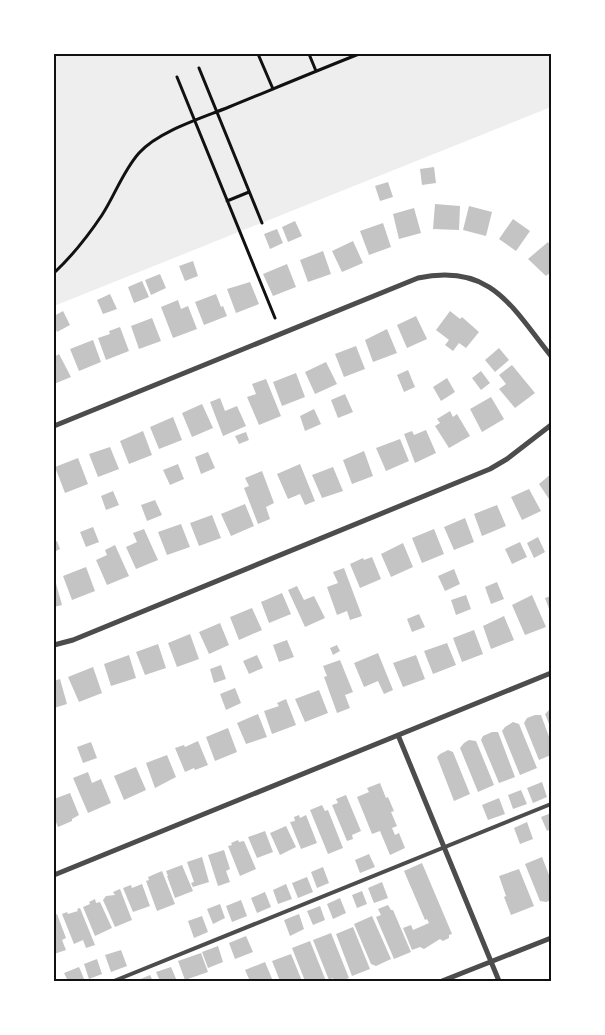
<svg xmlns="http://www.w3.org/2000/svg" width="605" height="1035" font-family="'Noto Sans',sans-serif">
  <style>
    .green { fill: #eee }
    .building { fill: #c4c4c4 }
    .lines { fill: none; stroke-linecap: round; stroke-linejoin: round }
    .path { stroke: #111; stroke-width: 3 }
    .service { stroke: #4c4c4c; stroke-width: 4 }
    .minor { stroke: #4c4c4c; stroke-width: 5 }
    .neatline { fill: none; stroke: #111; stroke-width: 2 }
  </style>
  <rect width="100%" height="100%" fill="#fff"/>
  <!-- green -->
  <path class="green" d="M54 54H551V107L54 306Z"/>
  <!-- building -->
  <path class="building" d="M434 167 436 183 422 185 420 169Z
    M388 182 393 197 380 201 375 186Z
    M435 204 460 206 459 230 433 229Z
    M469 206 492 212 486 236 463 230Z
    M414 208 421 233 399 239 393 214Z
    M513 219 530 231 516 251 499 239Z
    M295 221 302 236 288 242 282 227Z
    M383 223 391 247 369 255 360 231Z
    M277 229 283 243 270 249 264 234Z
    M353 241 363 263 342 272 332 251Z
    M548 242 551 246V272L546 276 528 259Z
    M323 251 331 274 308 282 300 260Z
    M193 261 198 276 185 281 179 266Z
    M287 264 296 287 273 296 263 274Z
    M160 274 166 288 151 295 145 280Z
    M142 281 149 297 134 303 128 287Z
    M250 282 259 304 236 313 227 289Z
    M110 294 117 309 103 314 97 300Z
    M216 294 221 307 223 306 227 316 204 325 195 302Z
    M178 300 181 309 188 306 197 329 173 338 161 307Z
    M63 311 70 325 57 332 54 325V316Z
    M450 311 460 319 462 317 479 332 466 348 459 343 453 351 445 345 449 340 436 330Z
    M416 316 427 339 407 348 397 325Z
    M152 318 161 341 139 349 131 326Z
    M120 327 129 351 106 360 98 338 110 334 109 331Z
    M387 329 397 353 373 362 365 340Z
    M93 340 101 362 79 371 70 349Z
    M356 346 365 369 344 377 335 354Z
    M499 348 509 360 495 372 485 360Z
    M59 354 71 377 54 384V357Z
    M326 362 337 384 315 394 305 372Z
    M512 365 535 393 515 408 499 389 506 384 499 375Z
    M408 370 415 387 404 392 397 375Z
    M481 371 490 383 481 390 472 378Z
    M296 373 305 397 282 406 273 382Z
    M447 378 455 392 441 401 433 387Z
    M266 379 281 416 259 425 247 397 256 394 252 384Z
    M345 394 353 412 338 418 331 400Z
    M491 397 504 419 482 432 470 409Z
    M220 398 225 411 237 406 246 426 223 436 210 402Z
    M202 404 213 428 192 437 182 413Z
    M314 409 321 424 305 431 300 416Z
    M450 411 453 417 457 414 470 436 449 448 435 426 440 423 437 419Z
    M173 417 182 440 159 449 150 427Z
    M426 430 436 453 415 463 404 434 412 431 414 435Z
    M143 431 152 455 129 464 120 441Z
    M246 432 249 440 239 444 235 436Z
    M400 439 409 461 386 471 376 448Z
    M110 447 119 469 98 477 89 454Z
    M364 451 373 476 352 484 343 460Z
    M208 452 215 468 201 474 195 457Z
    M78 458 88 484 65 493 55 467Z
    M178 464 184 479 170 485 163 470Z
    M300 464 315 501 305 505 300 494 288 499 277 474Z
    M333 467 343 491 322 498 312 475Z
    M262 471 274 503 266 507 270 519 258 524 244 488 249 486 245 478Z
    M551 474V502L539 484Z
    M529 489 541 511 522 520 511 497Z
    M113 491 119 505 106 510 101 496Z
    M155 500 162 515 147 521 141 505Z
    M245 504 254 526 231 536 221 514Z
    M497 505 506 526 482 536 474 514Z
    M212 515 221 538 199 546 190 523Z
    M465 518 474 542 454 550 444 527Z
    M181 524 190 547 167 555 158 532Z
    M93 527 99 542 86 547 80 532Z
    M144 529 158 560 136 569 126 547 137 542 133 533Z
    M434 529 444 554 422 563 412 538Z
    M538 537 545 552 534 558 527 543Z
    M57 541 60 549 54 552V542Z
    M520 542 527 557 512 564 505 549Z
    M403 543 413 567 391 577 381 554Z
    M115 545 129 576 107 585 96 560 107 555 105 550Z
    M372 557 381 579 360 588 350 564 363 558 364 560Z
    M86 567 95 591 72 600 63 576Z
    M344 568 362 616 350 620 347 611 337 615 327 587 338 583 333 572Z
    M454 569 460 584 445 591 438 576Z
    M54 580H55L62 605 54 607Z
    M497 582 504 599 491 604 485 587Z
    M297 586 304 600 314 596 325 618 305 627 288 590Z
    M282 593 291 614 269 623 261 602Z
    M466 595 471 609 456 615 451 600Z
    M532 595 546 627 525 635 512 605Z
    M551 596V614L545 598Z
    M252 608 262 630 239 640 230 617Z
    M419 614 425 627 412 632 407 619Z
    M504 616 514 640 491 649 483 626Z
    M220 623 229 645 209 654 199 632Z
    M474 630 483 654 462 662 453 638Z
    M190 634 199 659 177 667 168 643Z
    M287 640 294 657 279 662 273 645Z
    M447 643 456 665 433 674 424 651Z
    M158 644 166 668 145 675 136 652Z
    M337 645 340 651 333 655 330 648Z
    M378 653 393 690 384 694 378 681 364 687 354 663Z
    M129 655 136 678 111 686 104 664Z
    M257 655 263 668 249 674 243 661Z
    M416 655 425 679 403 687 393 663Z
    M340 660 353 692 345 695 350 708 337 713 324 677 327 676 323 666Z
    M221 665 226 679 214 683 210 669Z
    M93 667 102 693 79 702 68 677Z
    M60 679 67 704 54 708V681Z
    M235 688 241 703 226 710 220 694Z
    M319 690 328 713 305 722 295 699Z
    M286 699 296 725 272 734 264 711 279 706 277 703Z
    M551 708V729L545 714Z
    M258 714 267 737 246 744 237 723Z
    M535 715H541L551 742V755L539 760 524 723 527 718Z
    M513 722 519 724 537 768 520 775 502 731 505 727Z
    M228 728 237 752 215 761 206 737Z
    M492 732H498L515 777 499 783 481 740 483 736Z
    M469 740 476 741 494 785 478 792 460 748 464 743Z
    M198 741 208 765 195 770 194 768 185 772 175 748 184 745 185 747Z
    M91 742 97 758 83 763 77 747Z
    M448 750 453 752 470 794 454 801 437 757 440 754Z
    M167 755 176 777 155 788 146 763Z
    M136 767 146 790 124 800 114 776Z
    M88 772 92 783 101 779 111 803 88 813 73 778Z
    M542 782 547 797 533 803 527 788Z
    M380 783 386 798 388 797 394 811 391 812 397 826 392 828 395 835 399 833 405 848 390 855 380 831 372 834 357 797 369 792 367 788Z
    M521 790 527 804 513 809 508 795Z
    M70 793 79 815 72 819V821L58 827 54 817V799Z
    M346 795 361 831 352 835 353 839 347 841 332 805 338 803 336 799Z
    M499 798 505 814 488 820 482 805Z
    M322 805 325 811 328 810 343 848 328 854 310 810Z
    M551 813V829L547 831 541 817Z
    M299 815 300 818 306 815 317 843 301 849 290 822 295 821 294 817Z
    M527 822 533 839 520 844 514 828Z
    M286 826 296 847 280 855 270 833Z
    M265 831 273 852 257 858 248 837Z
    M238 840 239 842 244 841 256 869 240 876 228 846 232 845 231 843Z
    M224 850 230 869 226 871 230 882 218 886 208 855Z
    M369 854 375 867 360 873 355 860Z
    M202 857 209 882 193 887 191 883 194 882 187 862Z
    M542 857 551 880V900L546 902 540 901 525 864Z
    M422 863 452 934 449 935V938L443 941 440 939 424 949 420 947 412 950 403 928 411 925 413 930 429 923 427 919 425 920 404 871Z
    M182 865 193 891 175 898 167 876H168L166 871Z
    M323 867 329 883 317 888 311 872Z
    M519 869 534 906 511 915 504 897 506 896 499 876Z
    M162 871 175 904 157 911 146 881 149 880 148 877Z
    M307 877 313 892 298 898 292 883Z
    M382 882 388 898 374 903 368 888Z
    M142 884 150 906 133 912 123 888 131 885 132 888Z
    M286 884 292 899 278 904 273 890Z
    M120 889 132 920 115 927 103 900 106 896 115 895 113 892Z
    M362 891 367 904 357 908 352 895Z
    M265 892 271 907 257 913 251 898Z
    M340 898 346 913 333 919 327 904Z
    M95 899 96 903 100 902 112 928 95 936 83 907 90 904 89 902Z
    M241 900 247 916 232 922 226 906Z
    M220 904 225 918 213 924 207 909Z
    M388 905 391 910H393L411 952 394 959 376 917 381 915 378 909Z
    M320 906 325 920 313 925 307 911Z
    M80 908 95 945 86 948 83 940 74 944 62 914 67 912 68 914 78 911 77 909Z
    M57 914 66 938 62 940 66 950 54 954V916Z
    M299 914 304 929 290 936 284 920Z
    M202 916 208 932 194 938 188 921Z
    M372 916 391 959 376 966 371 964 354 924Z
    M353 927 370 969 352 976 336 934Z
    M331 933 349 978 340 981H334L333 978 329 980 313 940Z
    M246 936 253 952 235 959 229 943Z
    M310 941 326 981H305L292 948Z
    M218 946 223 962 208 968 202 952Z
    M121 950 127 966 111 972 105 955Z
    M201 953 208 972 185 980 178 961Z
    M291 954 302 981H280L272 961Z
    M97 959 102 974 89 979 84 964Z
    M265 962 273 981H250L245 970Z
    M79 967 85 981H68L64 973Z
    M171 967 177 981H160L156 972Z
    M150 975 153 981H136Z"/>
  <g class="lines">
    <!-- path -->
    <path class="path" d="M258 54 273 89
      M309 54 316 71
      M199 68 262 223
      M177 77 275 318
      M227 201 249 192
      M54 273C72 256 88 236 102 215 115 195 123 171 139 153 159 131 202 118 229 107 273 89 316 71 359 54"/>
    <!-- service -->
    <path class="service" d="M114 981 551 804"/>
    <!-- minor -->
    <path class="minor" d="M54 426 418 278C491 263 511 306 551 356
      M54 645 73 640 490 469 507 459 551 425
      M398 735 499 981
      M54 875 551 673
      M442 981 551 938"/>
  </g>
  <!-- border -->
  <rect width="605" height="1035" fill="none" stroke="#ffffff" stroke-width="110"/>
  <rect x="55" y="55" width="495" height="925" class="neatline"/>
</svg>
